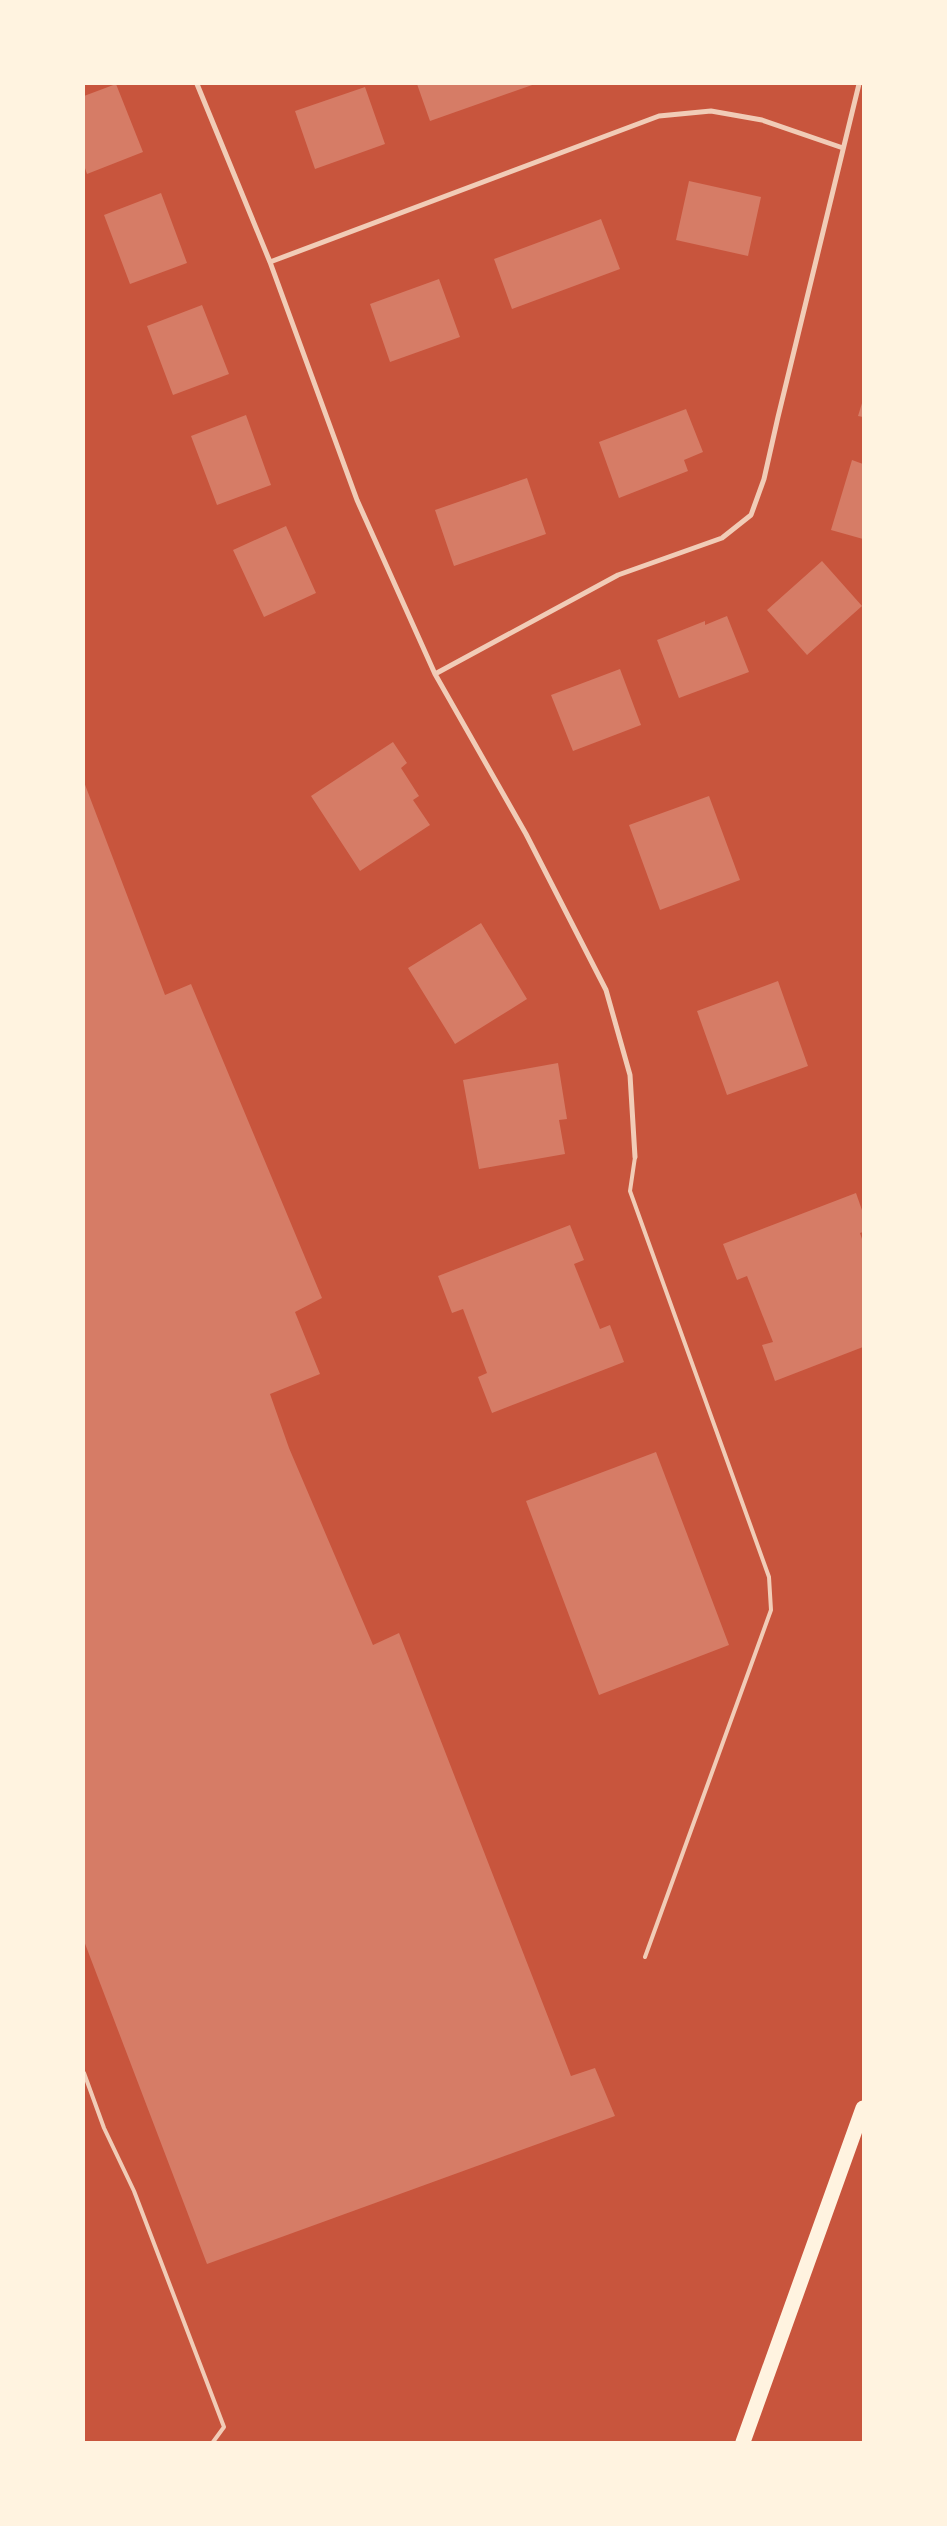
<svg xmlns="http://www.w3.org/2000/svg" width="947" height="2526" font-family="'Titillium Web',sans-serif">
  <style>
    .building { fill: #d67c66 }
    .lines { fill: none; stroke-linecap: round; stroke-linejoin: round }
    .service { stroke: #f1ccb7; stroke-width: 4 }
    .minor { stroke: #f1ccb7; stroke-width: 5 }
    .motorway { stroke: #fff3e0; stroke-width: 15 }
  </style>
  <rect width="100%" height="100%" fill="#c8553d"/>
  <!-- building -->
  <path class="building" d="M116 84 143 152 87 174 84 165V96Z
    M417 84H535L430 121Z
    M365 87 385 144 315 169 295 111Z
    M689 181 761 197 748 256 676 240Z
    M161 193 187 263 130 284 104 215Z
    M601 219 620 269 512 309 494 259Z
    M439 279 460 337 390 362 370 304Z
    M202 305 229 374 173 395 147 326Z
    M863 400V417L858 416Z
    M686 409 703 452 684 460 688 471 619 498 599 442Z
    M246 415 271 485 217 505 191 436Z
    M852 460 863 464V539L831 530Z
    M527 478 546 534 454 566 435 510Z
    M286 526 316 593 264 617 233 550Z
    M822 561 862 606 807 655 767 610Z
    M727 616 749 672 679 698 657 640 705 621V625Z
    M620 669 641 725 573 751 551 695Z
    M393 742 407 763 401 768 419 796 413 800 430 825 360 871 311 796Z
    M84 782 165 995 191 984 322 1298 295 1312 320 1374 270 1394 289 1448 373 1645 399 1633 571 2076 595 2068 615 2116 207 2264 84 1941Z
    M709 796 740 880 660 910 629 825Z
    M481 923 527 999 455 1044 408 968Z
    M778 981 808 1066 727 1095 697 1011Z
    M558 1063 567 1119 559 1120 565 1154 479 1169 463 1080Z
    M856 1193 863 1213V1232L860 1233 863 1242V1347L775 1381 762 1345 773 1342 747 1276 737 1280 723 1244Z
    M570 1225 584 1260 574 1264 600 1329 610 1325 624 1362 492 1413 478 1377 487 1373 463 1309 452 1313 438 1276Z
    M656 1452 729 1645 599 1695 526 1501Z"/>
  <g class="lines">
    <!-- service -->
    <path class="service" d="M635 1157 630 1191 769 1577 771 1610 645 1957
      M84 2073 104 2128 134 2191 224 2427 213 2442"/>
    <!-- minor -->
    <path class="minor" d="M197 84 270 262 357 500 435 674 526 834 606 990 630 1075 635 1157
      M270 262 659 116 711 111 762 120 843 148
      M435 674 618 575 722 538 751 515 764 479 778 417 859 84"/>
    <!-- motorway -->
    <path class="motorway" d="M743 2442 863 2108"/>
  </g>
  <!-- border -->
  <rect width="947" height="2526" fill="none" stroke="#fff3e0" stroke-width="170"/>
</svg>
